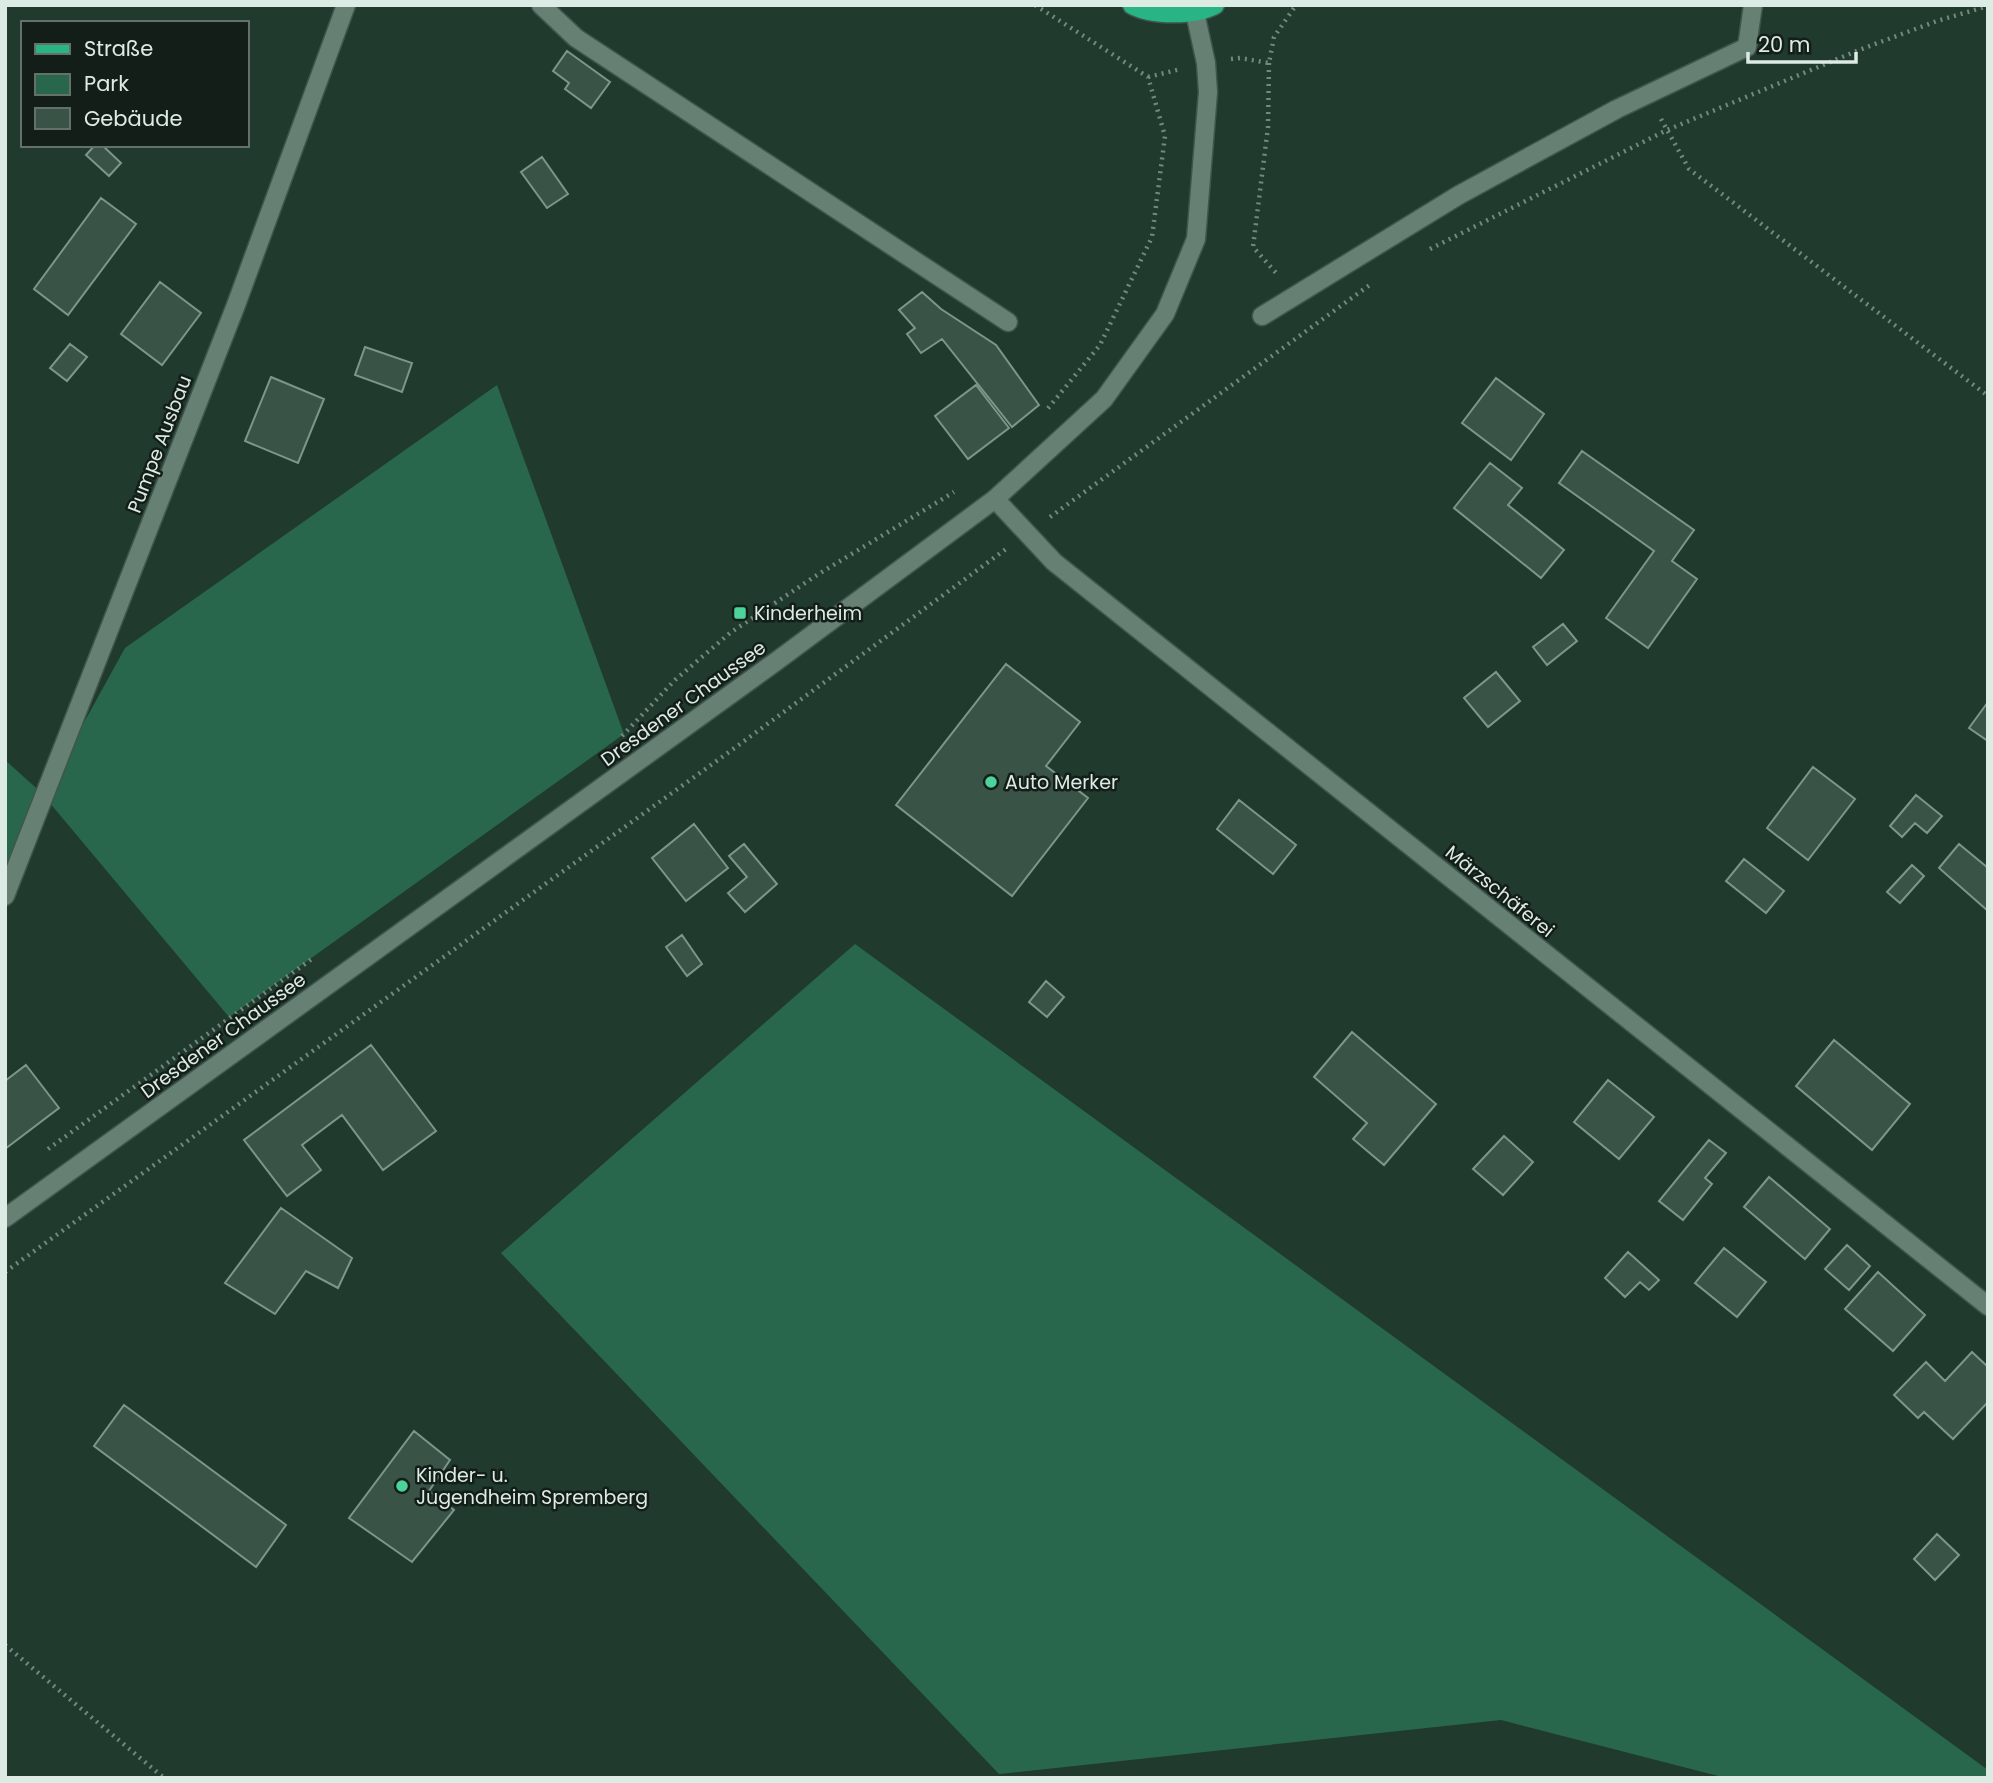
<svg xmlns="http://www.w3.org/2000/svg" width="1993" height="1783" font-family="Poppins,sans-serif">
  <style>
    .green { fill: #29674c }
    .building { fill: #395346; stroke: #7c9789; stroke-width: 2 }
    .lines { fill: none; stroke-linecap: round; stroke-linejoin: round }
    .minor-casing { stroke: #3f564b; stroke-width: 21 }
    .major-casing { stroke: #3f564b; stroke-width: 21 }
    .path { stroke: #74887e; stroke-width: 4.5; stroke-dasharray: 2 5; stroke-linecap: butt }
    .minor { stroke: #668173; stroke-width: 18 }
    .major { stroke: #29b486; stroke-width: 18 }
    .poi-dot { fill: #4cd39b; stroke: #141e19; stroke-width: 2.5 }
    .labels { text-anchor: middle; stroke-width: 5; stroke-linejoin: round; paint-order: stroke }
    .street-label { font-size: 19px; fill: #dcebe3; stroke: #141e19 }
    .poi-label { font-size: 19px; fill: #dcebe3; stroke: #141e19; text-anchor: start }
  </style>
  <rect width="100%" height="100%" fill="#213a2e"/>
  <!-- green -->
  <path class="green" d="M497 385 624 734 229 1017 44 796 5 896V760L44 795 125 648Z
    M855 944 1988 1770V1778H1726L1501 1720 999 1774 501 1253Z"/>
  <!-- building -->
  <path class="building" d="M567 51 610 82 591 108 565 89 569 83 553 71Z
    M95 145H102L121 163 109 176 86 155Z
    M542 157 568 194 547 208 521 172Z
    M101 198 136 224 68 315 34 289Z
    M160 282 201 313 162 365 121 334Z
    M922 292 941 309 996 345 1039 405 1012 427 942 339 921 353 907 334 915 328 899 310Z
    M70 344 87 357 67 381 50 368Z
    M365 347 412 363 402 392 355 375Z
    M271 377 324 399 298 463 245 441Z
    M1496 378 1544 414 1511 460 1462 423Z
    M976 385 1009 428 968 459 935 416Z
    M1582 451 1694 530 1672 561 1697 579 1648 648 1606 618 1654 551 1559 483Z
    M1490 463 1522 488 1508 505 1564 550 1541 578 1454 508Z
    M1563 624 1577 641 1547 665 1533 647Z
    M1006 664 1080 722 1046 766 1088 798 1012 896 896 805Z
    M1496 672 1520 701 1488 727 1464 698Z
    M1988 702V741L1969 728Z
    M1813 767 1855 799 1808 860 1767 828Z
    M1916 795 1942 816 1927 833 1915 823 1902 837 1890 826Z
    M1239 800 1296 845 1273 874 1217 829Z
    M694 824 728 868 686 901 652 858Z
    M744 844 777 884 745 912 728 893 747 877 729 856Z
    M1959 844 1988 868V911L1939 868Z
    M1744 859 1784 891 1766 913 1726 881Z
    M1912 865 1924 876 1900 903 1887 892Z
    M682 935 702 964 687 976 666 947Z
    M1046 981 1064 997 1047 1017 1029 1002Z
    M1352 1032 1436 1104 1384 1165 1353 1139 1367 1123 1314 1077Z
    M1834 1040 1910 1104 1872 1150 1796 1086Z
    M371 1045 436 1131 383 1170 342 1115 302 1145 321 1170 287 1196 244 1140Z
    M26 1065 59 1108 5 1149V1081Z
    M1608 1080 1654 1117 1619 1159 1574 1122Z
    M1504 1136 1533 1162 1503 1195 1473 1169Z
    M1709 1140 1726 1153 1705 1178 1712 1184 1683 1220 1659 1201Z
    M1769 1177 1830 1229 1805 1259 1744 1207Z
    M281 1208 352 1258 338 1288 306 1271 275 1314 225 1283Z
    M1847 1245 1870 1266 1849 1290 1825 1269Z
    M1724 1248 1766 1282 1737 1317 1695 1283Z
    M1628 1252 1659 1280 1649 1290 1640 1282 1625 1297 1605 1278Z
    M1878 1272 1925 1315 1893 1351 1845 1309Z
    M1972 1352 1988 1367V1402L1953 1439 1924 1412 1918 1418 1894 1395 1926 1362 1945 1381Z
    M124 1405 286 1525 256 1567 94 1446Z
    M414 1431 450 1460 429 1491 454 1510 412 1562 349 1518Z
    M1937 1534 1959 1555 1935 1580 1914 1559Z"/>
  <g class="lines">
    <defs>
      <path id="minor" d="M541 5 576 38 1008 322
        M1262 316 1459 195 1617 109 1747 47 1753 5
        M995 499 1054 562 1988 1306
        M5 896 236 305 346 5
        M5 1218 774 663 995 499 1104 399 1165 314 1196 239 1208 92 1206 63 1195 13"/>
      <path id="major" d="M1132 5C1152 16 1195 16 1215 5"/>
    </defs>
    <!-- minor casing -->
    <use href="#minor" class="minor-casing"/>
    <!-- major casing -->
    <use href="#major" class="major-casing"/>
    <!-- path -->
    <path class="path" d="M1035 5 1148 77 1165 136 1152 237 1100 345 1045 412
      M1231 59 1240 58 1269 63 1274 37 1296 5
      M1269 63 1268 127 1253 247 1278 275
      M1148 77 1181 69
      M1661 119 1689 169 1988 396
      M1430 249 1667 130 1859 50 1937 21 1988 6
      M1050 517 1371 284
      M622 736 675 680 730 633 817 575 954 492
      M48 1149 313 958
      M5 1272 736 747 1006 549
      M5 1645 164 1778"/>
    <!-- minor -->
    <use href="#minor" class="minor"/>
    <!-- major -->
    <use href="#major" class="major"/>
  </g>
  <!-- markers -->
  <g class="poi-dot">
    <rect x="733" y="606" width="14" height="14" rx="3.5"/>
    <circle cx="991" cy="782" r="7"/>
    <circle cx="402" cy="1486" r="7"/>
  </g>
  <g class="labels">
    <!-- street labels -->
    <g class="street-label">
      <text transform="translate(159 444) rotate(-69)" y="7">Pumpe Ausbau</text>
      <text transform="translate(683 703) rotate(-36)" y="7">Dresdener Chaussee</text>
      <text transform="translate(1500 891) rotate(39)" y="7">Märzschäferei</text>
      <text transform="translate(223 1035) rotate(-36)" y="7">Dresdener Chaussee</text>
    </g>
    <!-- poi labels -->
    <g class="poi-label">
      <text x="754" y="620">Kinderheim</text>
      <text x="1005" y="789">Auto Merker</text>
      <text x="416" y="1482">Kinder- u.<tspan x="416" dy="22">Jugendheim Spremberg</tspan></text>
    </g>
  </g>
  <!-- border -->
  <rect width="1993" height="1783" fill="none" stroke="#dcebe3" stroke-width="14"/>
  <!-- legend -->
  <rect x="21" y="21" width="228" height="126" fill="#141e19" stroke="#64706a" stroke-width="2"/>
  <rect x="35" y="44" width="35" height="10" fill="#29b486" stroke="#64706a" stroke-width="2"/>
  <text x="84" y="56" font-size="21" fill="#dcebe3">Straße</text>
  <rect x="35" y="74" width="35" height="21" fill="#29674c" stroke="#64706a" stroke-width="2"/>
  <text x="84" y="91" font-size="21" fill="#dcebe3">Park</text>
  <rect x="35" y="108" width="35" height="21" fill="#395346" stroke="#64706a" stroke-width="2"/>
  <text x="84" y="126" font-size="21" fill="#dcebe3">Gebäude</text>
  <!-- scale -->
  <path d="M1748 52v10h108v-10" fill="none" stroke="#dcebe3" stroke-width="3.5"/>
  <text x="1758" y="52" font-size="21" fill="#dcebe3" stroke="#141e19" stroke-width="5" paint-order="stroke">20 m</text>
</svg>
